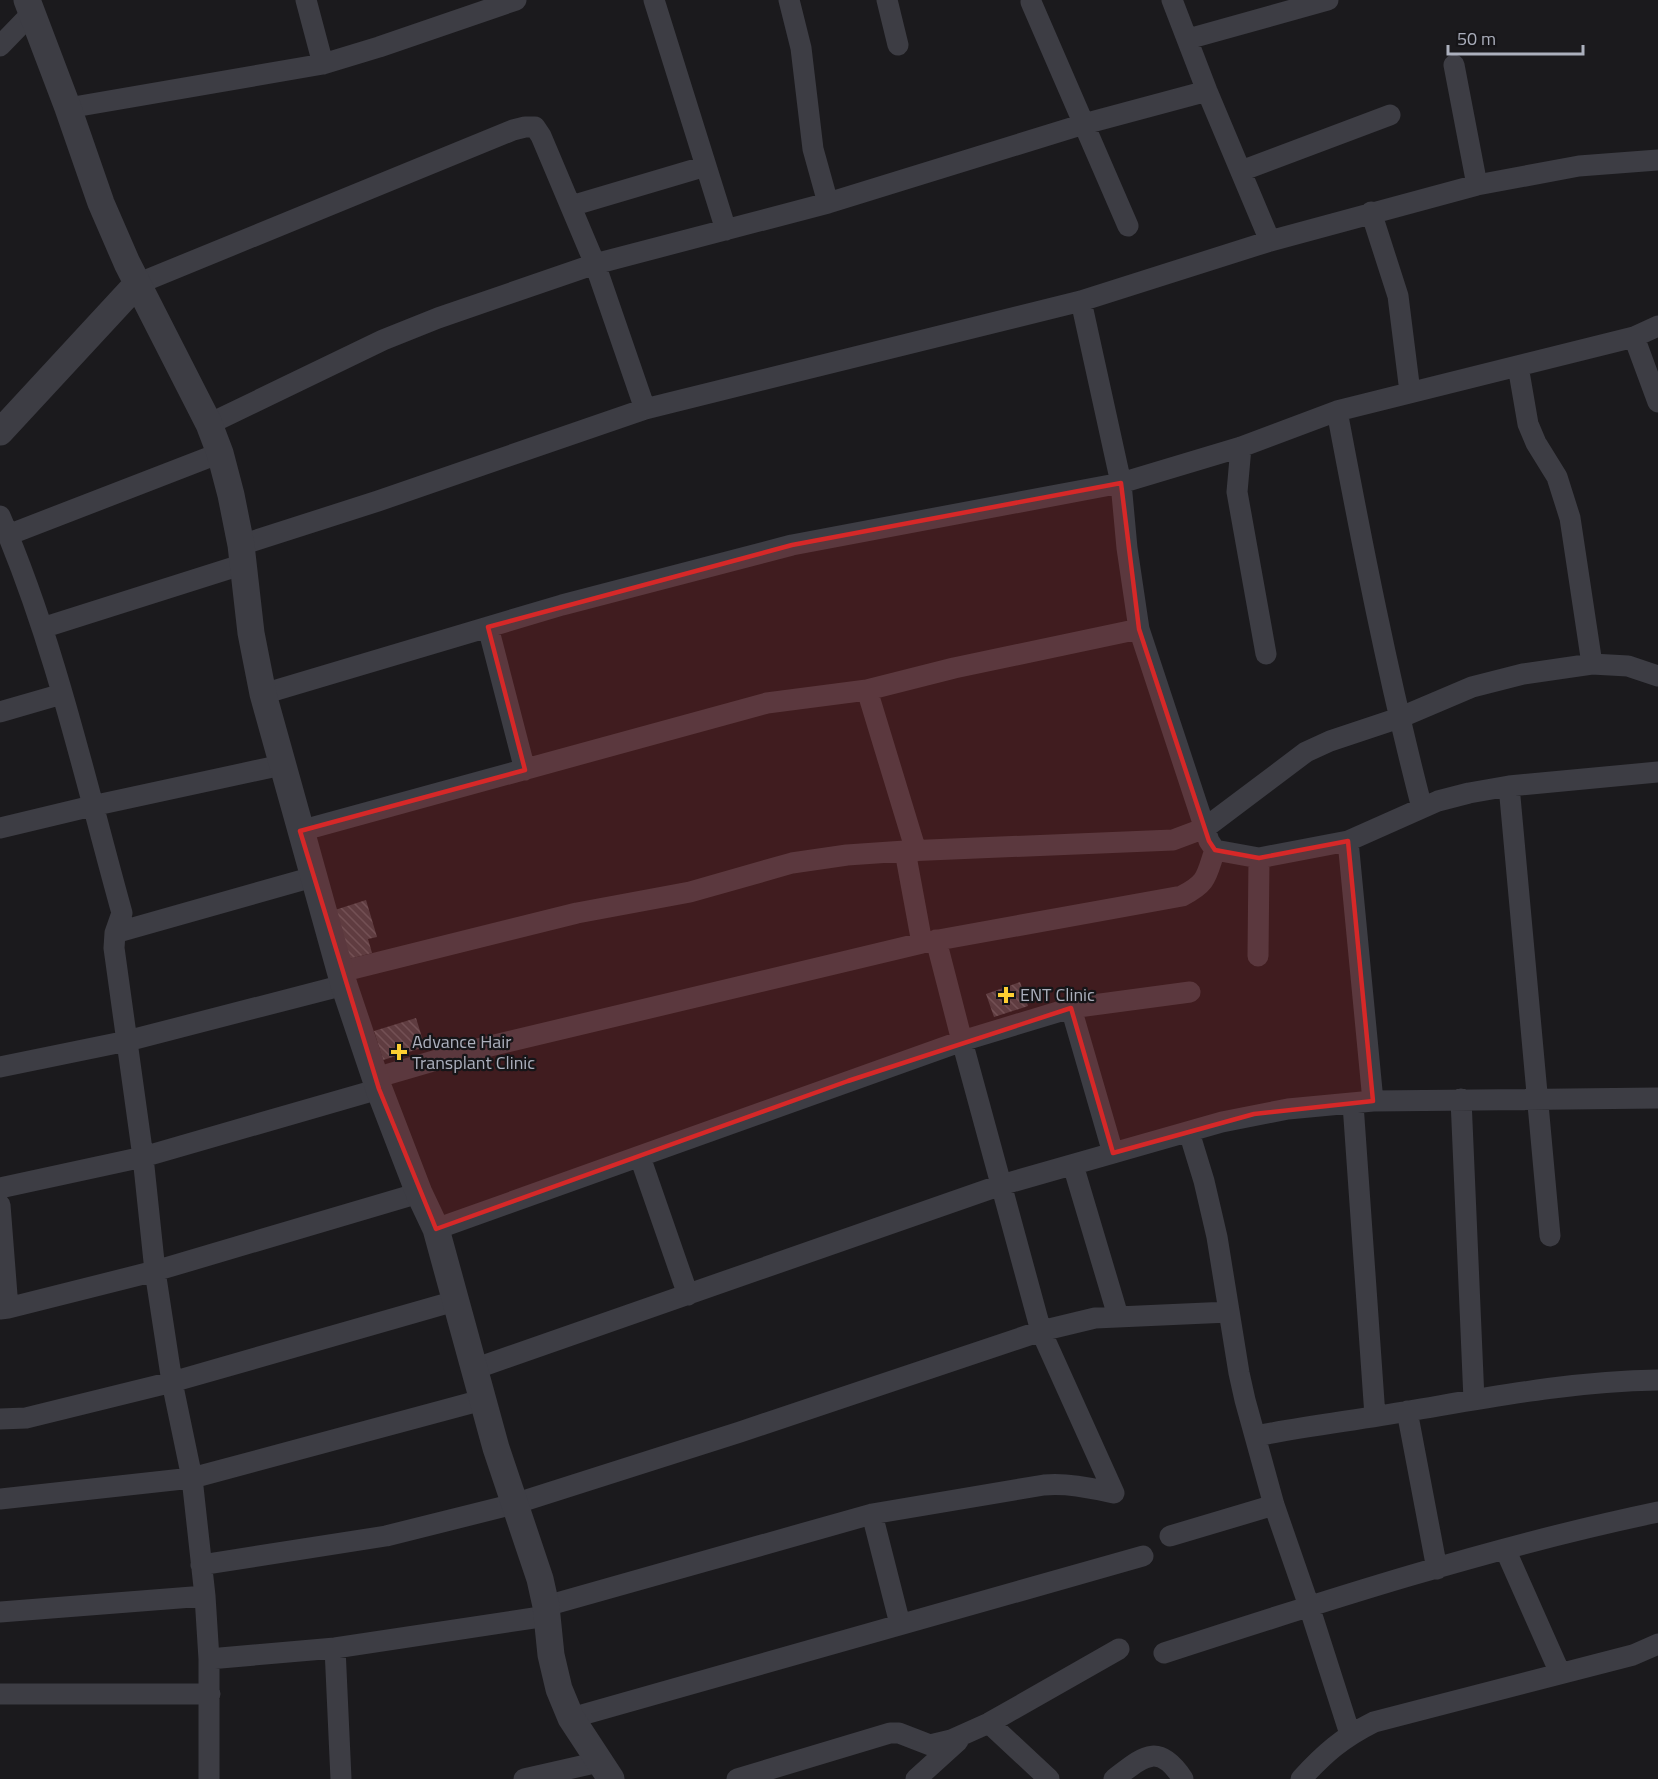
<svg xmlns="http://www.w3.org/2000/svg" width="1658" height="1779" font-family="'Titillium Web',sans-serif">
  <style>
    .building { fill: url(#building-back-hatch) }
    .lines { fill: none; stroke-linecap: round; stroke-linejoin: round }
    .minor { stroke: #3d3d44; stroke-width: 21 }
    .tertiary { stroke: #3d3d44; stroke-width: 27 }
    .marked { fill: #d62828; fill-opacity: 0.2; stroke: #d62828; stroke-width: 4.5; stroke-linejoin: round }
    .poi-dot { fill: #fdcf32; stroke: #161518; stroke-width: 2 }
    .labels { text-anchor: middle; stroke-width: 4.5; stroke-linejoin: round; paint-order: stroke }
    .poi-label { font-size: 18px; fill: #acb0bd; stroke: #161518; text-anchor: start }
  </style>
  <defs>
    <pattern id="building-back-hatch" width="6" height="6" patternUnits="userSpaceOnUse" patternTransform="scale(1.5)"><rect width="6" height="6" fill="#424247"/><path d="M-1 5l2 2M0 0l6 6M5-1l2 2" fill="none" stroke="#5b5b60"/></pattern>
  </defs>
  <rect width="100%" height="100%" fill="#1b1a1d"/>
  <!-- building -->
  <path class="building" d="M366 900 377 937 368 939 372 953 349 959 335 910Z
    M1020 982 1028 1006 994 1017 986 994Z
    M416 1018 425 1047 383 1060 374 1031Z"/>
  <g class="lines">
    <!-- minor -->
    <path class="minor" d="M306 0 323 64
      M654 0 726 230
      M789 0 801 48 813 149 828 203
      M887 0 898 45
      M1172 0 1207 91 1270 241
      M1031 2 1128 226
      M1188 39 1328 0
      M0 46 31 14
      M1454 65 1477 185
      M68 108 323 64 379 47 516 0
      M1241 171 1390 115
      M571 206 706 166
      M1371 212 1398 296 1410 392
      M137 284 513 130 525 127H535L541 136 595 264 645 409
      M1081 301 1121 483 1127 548 1139 629 1209 841 1215 850 1259 858 1348 841 1438 801 1469 793 1509 786 1658 772
      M1634 337 1658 402
      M1518 366 1528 424 1536 443 1557 477 1570 518 1592 664
      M1337 411C1362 544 1388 677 1422 808
      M209 424 383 340 438 318 595 264 828 203 1084 124 1207 91
      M1241 447 1237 492 1266 654
      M0 516C55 643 85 780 122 913L115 933 114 948 143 1157 155 1271 172 1382 192 1478 205 1596 209 1659 335 1648 547 1616
      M8 535 220 453
      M241 545 378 501 645 409 1081 301 1270 241 1477 185 1579 166 1658 160
      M488 627 525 770
      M42 628 244 564
      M867 690 916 851
      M263 694 562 605 792 545 1121 483 1241 447 1337 411 1634 337 1658 326
      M0 712 62 694
      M1509 786 1550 1236
      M0 828 92 806 282 765
      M300 831 767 703 867 690 954 668 1139 629
      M1348 841 1373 1101
      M905 851 922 943
      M115 933 313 877
      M1258 956 1259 858
      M340 972 577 913 690 892 792 863 847 855 905 851 1173 840 1205 828 1306 752 1330 741 1399 718 1472 687 1523 674 1592 664 1628 666 1658 676
      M1071 1008 1113 1153
      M0 1067 127 1041 344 985
      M375 1078 461 1053 922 943 1182 896C1208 883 1206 876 1215 850
      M1461 1099 1474 1400
      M1353 1104 1375 1416
      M1189 1132 1204 1181 1217 1237 1239 1373 1245 1400 1274 1505 1309 1606 1350 1734
      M640 1157 688 1295
      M1073 1165 1118 1316
      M0 1188 143 1157 379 1089
      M0 1205 8 1308 0 1309
      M436 1229 962 1041 1071 1008 1190 992
      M8 1308 155 1271 419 1193
      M474 1369 1001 1185 1222 1122 1288 1109 1373 1101 1658 1098
      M1407 1411 1437 1569
      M0 1419 26 1418 172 1382 455 1301
      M1256 1436C1307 1426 1358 1420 1409 1411 1492 1397 1574 1381 1658 1380
      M0 1499 192 1478 482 1400
      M872 1514 900 1624
      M1170 1536 1274 1505
      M1505 1549 1560 1673
      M201 1565 386 1536 514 1504 740 1432 1041 1331 1095 1318 1229 1312
      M546 1606 872 1514 1044 1485C1068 1483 1090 1488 1114 1493L1041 1331 962 1041 936 940
      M0 1612 205 1596
      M335 1648 341 1779
      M1164 1653C1327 1600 1491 1547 1658 1512
      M0 1694H210
      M571 1718 1143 1556
      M989 1723 1049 1779
      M209 1779V1659
      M524 1779 599 1762
      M737 1779 890 1733H899L930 1745 951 1740 989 1723 1119 1649
      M916 1779 958 1741
      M1114 1779C1143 1757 1158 1741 1183 1779
      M1301 1779C1325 1753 1342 1738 1374 1722L1633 1655 1658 1644"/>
    <!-- tertiary -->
    <path class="tertiary" d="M27 0 68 108 101 203 127 263 209 424 220 453 231 495 241 545 251 633 263 694 344 985 379 1089 419 1193 436 1229 496 1448 540 1579 546 1606 551 1655 559 1689 571 1718 611 1779
      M0 432 137 284"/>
  </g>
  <!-- marked area -->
  <path class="marked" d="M1121 483 1139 629 1209 841 1215 850 1259 858 1348 841 1373 1101 1254 1114 1113 1153 1071 1008 848 1081 436 1229 379 1089 300 831 525 770 488 627 792 545Z"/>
  <!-- markers -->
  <g class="poi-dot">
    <path d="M1003 986h6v6h6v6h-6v6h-6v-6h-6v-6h6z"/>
    <path d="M396 1043h6v6h6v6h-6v6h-6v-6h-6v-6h6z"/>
  </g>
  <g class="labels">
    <!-- poi labels -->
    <g class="poi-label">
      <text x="1020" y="1001">ENT Clinic</text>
      <text x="412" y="1048">Advance Hair<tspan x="412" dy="21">Transplant Clinic</tspan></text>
    </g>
  </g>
  <!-- scale -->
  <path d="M1448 45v9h135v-9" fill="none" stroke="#acb0bd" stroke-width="3"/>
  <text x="1457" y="45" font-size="18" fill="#acb0bd" stroke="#161518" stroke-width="4.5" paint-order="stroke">50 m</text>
</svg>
